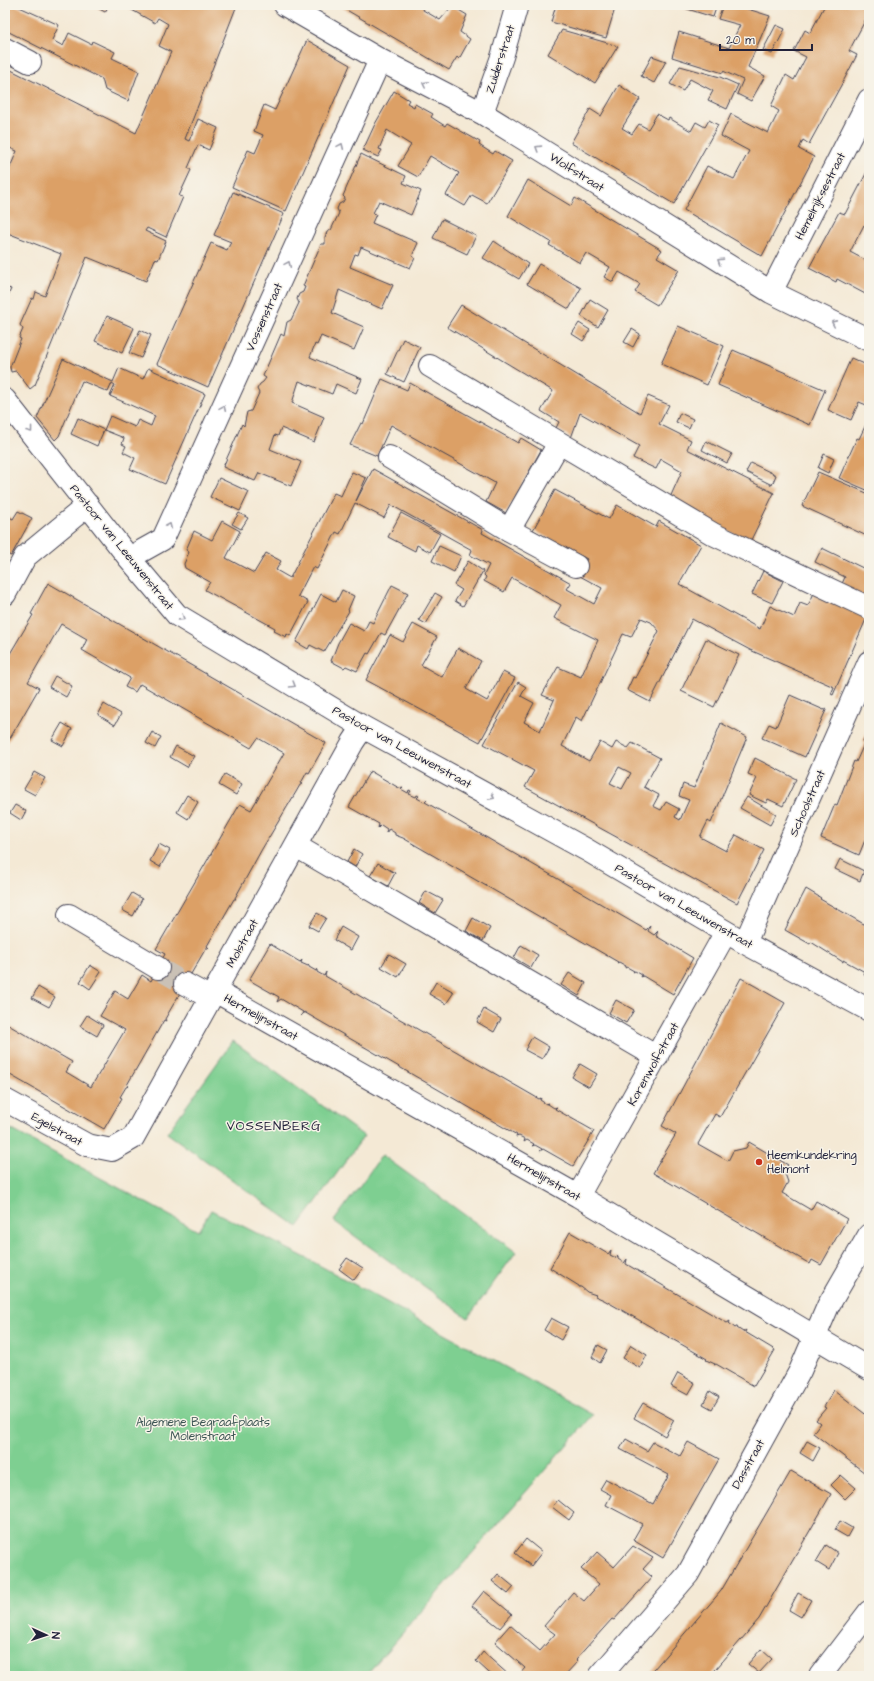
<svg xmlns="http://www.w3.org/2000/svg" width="874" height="1681" font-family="'Architects Daughter',sans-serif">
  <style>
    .green { fill: #7ecf91; stroke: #507866 }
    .building { fill: #dca066; fill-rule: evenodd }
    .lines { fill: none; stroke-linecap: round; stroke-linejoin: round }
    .minor-tunnel { stroke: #cac1b6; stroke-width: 22; stroke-dasharray: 22 11; stroke-linecap: butt }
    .minor-casing { stroke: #424052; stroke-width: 24 }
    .minor { stroke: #fff; stroke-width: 22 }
    .oneway { stroke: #9c9ca7 }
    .poi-dot { fill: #c8321e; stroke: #f7f3e8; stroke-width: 1.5 }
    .labels { text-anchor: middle; stroke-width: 3; stroke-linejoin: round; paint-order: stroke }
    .street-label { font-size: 12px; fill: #22223b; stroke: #f7f3e8 }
    .poi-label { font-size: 12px; fill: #22223b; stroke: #f7f3e8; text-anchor: start }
    .park-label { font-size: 12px; fill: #3e5655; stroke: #f7f3e8 }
    .neighbourhood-label { font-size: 13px; letter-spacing: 1px; fill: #22223b; stroke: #f7f3e8 }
  </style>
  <rect width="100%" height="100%" fill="#f7f3e8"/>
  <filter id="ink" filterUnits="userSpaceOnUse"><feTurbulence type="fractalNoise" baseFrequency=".025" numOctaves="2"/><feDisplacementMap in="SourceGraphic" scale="8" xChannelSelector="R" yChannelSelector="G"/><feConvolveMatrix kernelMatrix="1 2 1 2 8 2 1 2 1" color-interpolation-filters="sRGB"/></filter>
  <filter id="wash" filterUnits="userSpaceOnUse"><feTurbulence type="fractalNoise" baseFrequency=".012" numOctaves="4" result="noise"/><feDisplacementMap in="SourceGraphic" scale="16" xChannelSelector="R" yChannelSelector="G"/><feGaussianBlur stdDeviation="0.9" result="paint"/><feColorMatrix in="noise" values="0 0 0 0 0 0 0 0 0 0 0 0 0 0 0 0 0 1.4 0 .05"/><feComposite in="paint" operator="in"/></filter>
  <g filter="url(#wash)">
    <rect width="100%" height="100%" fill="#f4e9d5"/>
    <!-- green -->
    <path class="green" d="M233 1041 364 1136 298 1227 167 1133Z
      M5 1126 198 1231 211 1210 306 1258 593 1415 365 1676H5Z
      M382 1155 516 1252 468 1318 334 1221Z"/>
    <g id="blocks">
      <!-- building -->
      <path class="building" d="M5 5H15L59 25 52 40 63 46 69 33 91 44 92 41 115 52 112 58 139 71 128 101 105 90 102 79 5 30Z
        M92 5H109L105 12Z
        M123 5H237L185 139 189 141 198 119 218 128 209 150 198 145 188 168 191 170 179 196 183 197 166 237 147 228 145 231 166 241 158 260 155 259 146 281 87 257 35 385 30 389 16 371 11 372 10 367 21 339 19 338 23 329 20 325 32 298 34 299 36 292 45 296 61 254 5 232V179L17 151 5 146V67L136 133 171 52 159 46 168 24 158 18 155 23Z
        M338 5H425L423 10 440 20 452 6 467 15 460 32 470 39 459 59 457 57 449 70Z
        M556 5H616L606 38 551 22Z
        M685 5H717L713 17 684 8Z
        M723 5H735L770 16 748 67 765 76 751 101 737 94 743 80 723 71V73L672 57 679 32 729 48 740 25 718 19Z
        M825 5H867L869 6V13L849 51 857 55 845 78 809 144 803 140 799 149 814 157 762 256 684 210 707 166 734 179 749 151 721 136 731 114 768 133 779 111 771 106 786 75 794 80 806 57 794 51 805 30 810 33Z
        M776 25 785 29 772 54 763 50Z
        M562 30 618 46 595 83 548 54Z
        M307 40 350 65 286 211 232 187 248 150 255 153 263 135 254 131 264 105 275 110Z
        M652 56 666 61 654 83 641 76Z
        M680 66 720 77 738 85 727 109 708 100 713 91 690 79 683 91 670 84Z
        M619 85 640 99 622 128 632 134 639 124 648 129 657 114 668 120 669 118 691 131 696 122 705 127 709 120 718 125 674 204 571 143 590 109 601 116Z
        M394 91 409 100 407 103 414 107 415 104 433 114 431 117 445 126 447 123 480 142 479 145 493 154 495 151 512 161 487 203 472 195 465 206 446 195 459 173 430 156 418 177 398 166 411 145 387 130 379 149 382 150 378 157 363 150 375 124Z
        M361 154 406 176 403 183 421 191 411 215 379 201 373 213 376 214 372 223 418 243 412 256 415 258 410 268 361 247 358 255 355 254 350 267 393 285 382 309 339 290 332 313 364 327 354 350 321 336 317 345 315 344 310 357 362 379 356 393 336 384 332 394 299 381 292 403 324 417 319 430 314 442 281 428 278 436 275 435 270 449 301 462 291 486 259 473 255 481 223 467 242 424 244 426 247 412 251 411 259 393 257 389 260 384 263 382 266 378 263 376 281 334 284 336 287 322 291 320 299 303 297 299 299 294 303 292 305 287 303 286 321 244H325V237L327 232 331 230 339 213 337 209 339 204 343 202 345 198 343 196Z
        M869 168V228L864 225 850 252 869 262V296L839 280 837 279 836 282 809 268 839 212 845 214Z
        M528 180 571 206 575 198 662 250 657 257 679 270 657 305 635 292 640 284 619 272 613 282 604 277 610 267 586 253 580 263 549 245 551 242 508 216Z
        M233 192 284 214 208 387 157 364 211 243 227 250 231 242 214 235Z
        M442 219 476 236 467 254 433 238Z
        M494 241 528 264 519 279 483 258Z
        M539 264 581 288 569 309 527 284Z
        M5 287 11 289 5 302Z
        M590 299 608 310 598 327 581 316Z
        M461 305 640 413 648 396 669 405 659 424 691 440 687 449 774 493 750 542 668 502 682 471 661 459 656 469 633 458 639 446 580 413 571 438 556 428 559 422 541 411 553 391 447 327Z
        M107 316 134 328 122 353 95 341Z
        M579 323 590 330 583 341 572 334Z
        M678 326 724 346 707 385 661 364Z
        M632 329 640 334 633 347 624 342Z
        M140 330 151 335 141 358 129 353Z
        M403 339 420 347 404 382 387 374Z
        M733 350 825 390 810 425 718 385Z
        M851 358 869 366V406L859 402 851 420 828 410Z
        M63 359 113 382 119 368 143 379 148 368 205 394 165 484 130 469 135 458 123 452 126 446 122 444 124 438 104 430 110 416 135 427 138 420 151 426 155 416 110 396 115 385 112 383 108 392 82 381 59 436 55 440 37 418Z
        M382 379 407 390 410 383 518 443 521 438 541 450 506 513 486 502 495 483 391 425 377 456 350 445 361 423 363 424Z
        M680 413 693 419 689 428 676 422Z
        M78 418 104 430 97 446 71 434Z
        M869 418V491L839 478 857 438 859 439Z
        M706 441 732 454 727 463 702 450Z
        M824 454 834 459 828 473 818 468Z
        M751 463 776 475 772 485 746 472Z
        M373 469 483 530 482 533 571 583 567 589 594 604 602 588 578 575 587 559 533 530 555 490 609 519 617 505 656 527 659 521 701 545 679 584 760 629 770 606 794 617 800 603 808 606 814 593 867 617 833 695 831 694 834 687 750 650 692 619 650 702 627 690 633 677 635 678 659 631 651 622 641 618 631 637 623 634 582 721 576 717 562 746 589 761 600 742 612 749 616 742 628 748 632 743 660 758 644 787 659 795 653 806 661 810 666 802 679 809 675 817 680 820 689 800 679 796 683 784 694 788 721 723 747 737 711 823 708 821 700 837 726 851 736 835 764 850 737 903 525 787 534 771 484 744 518 682 526 687 521 696 534 703 524 722 540 731 554 700 542 695 558 667 581 677 598 640 554 618 561 605 512 578 504 592 484 581 486 577 484 575 489 565 470 555 472 550 391 505 384 518 355 503 340 534 336 532 317 569 313 567 298 596 308 602 290 636 287 634 286 637 274 631 275 628 205 590 210 582 185 568 184 564 189 552 186 550 194 531 212 540 222 521 240 531 226 558 254 573 266 553 281 561 276 570 290 578 334 493 341 496 352 472 366 478 356 501ZM619 767 631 773 622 789 610 783Z
        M818 472 869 494V537L802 506Z
        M219 478 249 492 240 511 210 497Z
        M18 511 32 518 11 556 5 553V515L13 519Z
        M239 513 248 518 241 529 232 524Z
        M401 513 440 534 430 552 417 545 415 551 388 537Z
        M439 546 461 556 454 572 432 561Z
        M822 548 869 571V600L841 586 845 577 815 562Z
        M468 561 483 571 463 606 455 601 462 590 454 585Z
        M763 571 783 581 772 603 752 594Z
        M48 583 326 743 309 773 307 772 301 783 303 784 300 785 296 792 262 849 235 898 236 899H234L207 946 209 948H206L202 955 169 1012 165 1019 166 1021 164 1020 127 1085 129 1086 126 1087 120 1097 122 1098 104 1129 5 1072V1023L72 1062 66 1072 91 1087 125 1030 100 1016 115 991 128 999 142 975 151 981 165 954 156 949 240 804 251 810 284 753 258 738 251 748 140 684 135 692 125 687 130 678 82 650 87 639 61 624 28 682 39 688 5 747V662L33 615 31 614Z
        M392 585 408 593 385 635 381 633 369 654 367 653 357 671 346 666 344 668 331 661 338 643 349 623 364 631 369 621 373 623Z
        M342 590 354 596 348 610 349 611 324 652 310 645 308 649 296 642 321 594 336 602Z
        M435 593 442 597 426 624 419 620Z
        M413 624 437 637 421 665 442 677 458 648 481 661 466 689 487 701 503 672 515 678 480 742 366 680 390 635 403 642Z
        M706 639 739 655 714 707 681 691Z
        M55 676 72 686 66 697 49 687Z
        M790 695 824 710 827 708 805 757 762 738 769 724 776 727Z
        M104 704 121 714 115 725 98 715Z
        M62 723 72 729 63 746 52 740Z
        M869 727V830L859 855 821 838 835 804 837 805 854 761 856 762 865 742 863 741Z
        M152 732 161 737 155 748 146 743Z
        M176 746 194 756 187 767 170 757Z
        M755 758 796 779 783 806 768 799 766 803 749 795 757 778 748 774Z
        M370 771 399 788 403 787 401 789 408 793 409 790 411 791 409 794 416 797 417 795 419 796 417 798 424 802 427 800 425 802 646 930 650 926 648 931 654 935 658 931 656 936 693 958 673 994 643 976 641 977 642 975 635 971 633 972 634 971 627 967 625 968 626 966 619 962 617 963 618 962 403 838 395 835V833L389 829 386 833 387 829 381 825 378 828 379 824 349 807Z
        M34 772 45 778 35 795 24 789Z
        M225 774 242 784 236 795 219 785Z
        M187 795 198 802 188 819 177 812Z
        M747 797 776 814 770 825 740 808Z
        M15 805 26 811 21 820 10 813Z
        M159 844 170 850 160 867 150 861Z
        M354 849 362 854 355 867 347 862Z
        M840 859 864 871 860 881 835 869Z
        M378 863 395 873 388 886 370 876Z
        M806 889 821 898 820 899 869 927V977L864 974 865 972 843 960V962L811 942 810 944 785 930Z
        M426 891 443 900 435 913 419 903Z
        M132 893 142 899 133 916 122 910Z
        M317 913 326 918 318 931 309 926Z
        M473 918 490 928 483 941 466 931Z
        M341 927 358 937 351 950 334 940Z
        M270 944 300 962 302 960 301 963 308 966 309 965V967L316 971 317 969V972L324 976 326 972 325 976 539 1099 541 1098 540 1100 546 1104 549 1103 548 1104 554 1108 557 1107 555 1109 594 1131 573 1166 543 1149 540 1151 542 1149 535 1145 532 1146 534 1144 527 1140 524 1142 525 1139 519 1136 516 1137 517 1135 304 1012 301 1016 303 1012 281 999 277 1002 279 997 249 980Z
        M521 945 538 955 531 968 514 958Z
        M389 954 406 964 398 977 381 967Z
        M90 965 101 972 90 989 80 982Z
        M569 973 586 983 579 996 561 985Z
        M741 978 785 1003 720 1117 715 1114 698 1144 728 1161 733 1151 746 1148 749 1142 788 1165 784 1171 788 1182 782 1193 811 1210 816 1201 847 1219 821 1265 812 1260 810 1264 653 1173 676 1134 662 1126Z
        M436 982 454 992 446 1004 429 994Z
        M38 987 55 997 49 1007 32 998Z
        M616 1000 634 1010 626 1023 609 1013Z
        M484 1009 501 1019 494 1032 477 1022Z
        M87 1015 103 1025 97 1036 80 1026Z
        M532 1037 549 1047 542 1059 525 1050Z
        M580 1064 597 1074 589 1087 572 1077Z
        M570 1232 608 1254 611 1250 610 1255 616 1258 618 1256V1259L624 1263 627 1259 626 1264 727 1323 730 1321 729 1323 735 1328 738 1326 737 1328 743 1332 746 1330 745 1332 775 1350 754 1386 716 1364 714 1365 715 1364 706 1360 707 1359 604 1300 595 1296 596 1295 587 1292 581 1287H579V1286L550 1268Z
        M347 1258 363 1268 354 1280 339 1269Z
        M551 1318 568 1327 561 1340 544 1330Z
        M598 1345 607 1350 600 1363 592 1357Z
        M631 1345 647 1355 640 1368 623 1358Z
        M678 1373 695 1383 688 1395 671 1386Z
        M834 1390 869 1417V1476L813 1433 820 1423 816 1420 826 1408 824 1407Z
        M710 1391 719 1397 712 1409 703 1404Z
        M643 1403 674 1420 665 1436 634 1418Z
        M626 1439 647 1451 653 1442 680 1456 688 1442 719 1459 663 1558 633 1540 642 1524 606 1505 611 1495 600 1489 606 1479 653 1504 669 1475 620 1449Z
        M807 1441 820 1448 813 1461 800 1453Z
        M791 1471 831 1494 759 1619 710 1676H648L721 1591Z
        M841 1475 856 1488 845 1499 831 1485Z
        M558 1500 574 1513 569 1520 552 1507Z
        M840 1521 852 1528 847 1537 835 1530Z
        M526 1539 542 1552 531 1566 515 1553Z
        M826 1545 838 1553 829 1570 816 1562Z
        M633 1546 653 1558 643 1569 652 1577 614 1620 612 1619 576 1659 578 1661 564 1676H518L525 1668 495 1642 510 1625 540 1651 555 1634 544 1626 573 1592 584 1601 599 1584 581 1569 589 1561 597 1552 614 1567Z
        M498 1574 514 1587 508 1594 492 1581Z
        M484 1591 512 1614 500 1628 472 1606Z
        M798 1593 811 1600 801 1617 789 1610Z
        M761 1649 772 1659 759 1673 748 1664Z
        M483 1652 510 1676H493L488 1672 476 1661Z"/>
    </g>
  </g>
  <g filter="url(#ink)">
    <use href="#blocks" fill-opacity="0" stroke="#424052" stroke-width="1"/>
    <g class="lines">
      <!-- minor-tunnel -->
      <path class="minor-tunnel" d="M158 968 185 984"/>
      <defs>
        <path id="minor" d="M285 5 380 60 482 113 771 292 869 340
          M5 49 30 62
          M482 113 502 57 517 5
          M771 292 869 100
          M430 366 713 534 869 608
          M5 400 129 558 177 615 363 727 587 850 745 943 869 1010
          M389 457 509 530 576 566
          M509 530 559 443
          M129 558 163 539 380 60
          M5 594 25 557 88 505
          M296 846 657 1057
          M69 915 158 968
          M745 943 869 662
          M185 984 211 998
          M215 991 578 1196 869 1369
          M5 1100 87 1145 112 1150 133 1138 353 742 363 727
          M578 1196 726 932
          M600 1676 688 1574 800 1371 828 1306 869 1235
          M820 1676 869 1612"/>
      </defs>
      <!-- minor casing -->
      <use href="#minor" class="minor-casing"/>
      <!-- minor -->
      <use href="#minor" class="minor"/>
    </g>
    <!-- one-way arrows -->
    <defs><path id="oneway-chevron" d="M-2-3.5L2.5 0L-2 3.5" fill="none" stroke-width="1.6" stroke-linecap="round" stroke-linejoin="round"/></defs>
    <g class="oneway">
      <use href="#oneway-chevron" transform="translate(425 84) rotate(-153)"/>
      <use href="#oneway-chevron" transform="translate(341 146) rotate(-66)"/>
      <use href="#oneway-chevron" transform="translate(538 148) rotate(-148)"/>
      <use href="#oneway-chevron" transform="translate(720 261) rotate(-148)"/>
      <use href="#oneway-chevron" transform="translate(288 264) rotate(-66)"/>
      <use href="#oneway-chevron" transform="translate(834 323) rotate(-154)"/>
      <use href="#oneway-chevron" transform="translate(223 408) rotate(-66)"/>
      <use href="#oneway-chevron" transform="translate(30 430) rotate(52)"/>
      <use href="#oneway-chevron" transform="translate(169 526) rotate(-66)"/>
      <use href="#oneway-chevron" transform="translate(182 618) rotate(33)"/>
      <use href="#oneway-chevron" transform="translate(293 685) rotate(31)"/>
      <use href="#oneway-chevron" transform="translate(492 797) rotate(29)"/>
    </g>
  </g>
  <!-- markers -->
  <circle class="poi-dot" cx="759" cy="1162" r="4"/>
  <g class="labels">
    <!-- street labels -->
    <g class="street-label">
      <text transform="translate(500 59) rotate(-72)" y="4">Zuiderstraat</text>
      <text transform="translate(577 172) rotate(32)" y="4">Wolfstraat</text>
      <text transform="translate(820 196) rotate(-63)" y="4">Hemelrijksestraat</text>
      <text transform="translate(264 317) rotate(-66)" y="4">Vossenstraat</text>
      <text transform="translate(122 547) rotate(51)" y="4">Pastoor van Leeuwenstraat</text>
      <text transform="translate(402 747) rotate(29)" y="4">Pastoor van Leeuwenstraat</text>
      <text transform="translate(807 803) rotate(-66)" y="4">Schoolstraat</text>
      <text transform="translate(684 906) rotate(30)" y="4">Pastoor van Leeuwenstraat</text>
      <text transform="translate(242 943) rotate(-61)" y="4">Molstraat</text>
      <text transform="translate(261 1017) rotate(29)" y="4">Hermelijnstraat</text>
      <text transform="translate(653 1064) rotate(-61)" y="4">Korenwolfstraat</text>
      <text transform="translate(57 1129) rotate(29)" y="4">Egelstraat</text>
      <text transform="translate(544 1177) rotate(30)" y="4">Hermelijnstraat</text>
      <text transform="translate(748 1464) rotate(-61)" y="4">Dasstraat</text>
    </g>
    <!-- poi labels -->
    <g class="poi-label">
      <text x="767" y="1159">Heemkundekring<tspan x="767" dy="14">Helmont</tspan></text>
    </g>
    <!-- park labels -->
    <g class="park-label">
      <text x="203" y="1426">Algemene Begraafplaats<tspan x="203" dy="14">Molenstraat</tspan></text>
    </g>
    <!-- neighbourhood labels -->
    <g class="neighbourhood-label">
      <text x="274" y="1130">VOSSENBERG</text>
    </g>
  </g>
  <!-- margin -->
  <rect width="874" height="1681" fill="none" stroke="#f7f3e8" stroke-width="20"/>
  <!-- north arrow -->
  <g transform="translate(46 1635) rotate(93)" stroke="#f7f3e8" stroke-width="3" paint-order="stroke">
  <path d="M0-3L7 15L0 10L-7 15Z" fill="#22223b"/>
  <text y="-6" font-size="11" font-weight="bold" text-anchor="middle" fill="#22223b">N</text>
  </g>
  <!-- scale -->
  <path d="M720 44v6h92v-6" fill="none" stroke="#22223b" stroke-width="2"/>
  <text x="726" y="44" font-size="12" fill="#22223b" stroke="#f7f3e8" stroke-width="3" paint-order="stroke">20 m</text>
</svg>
